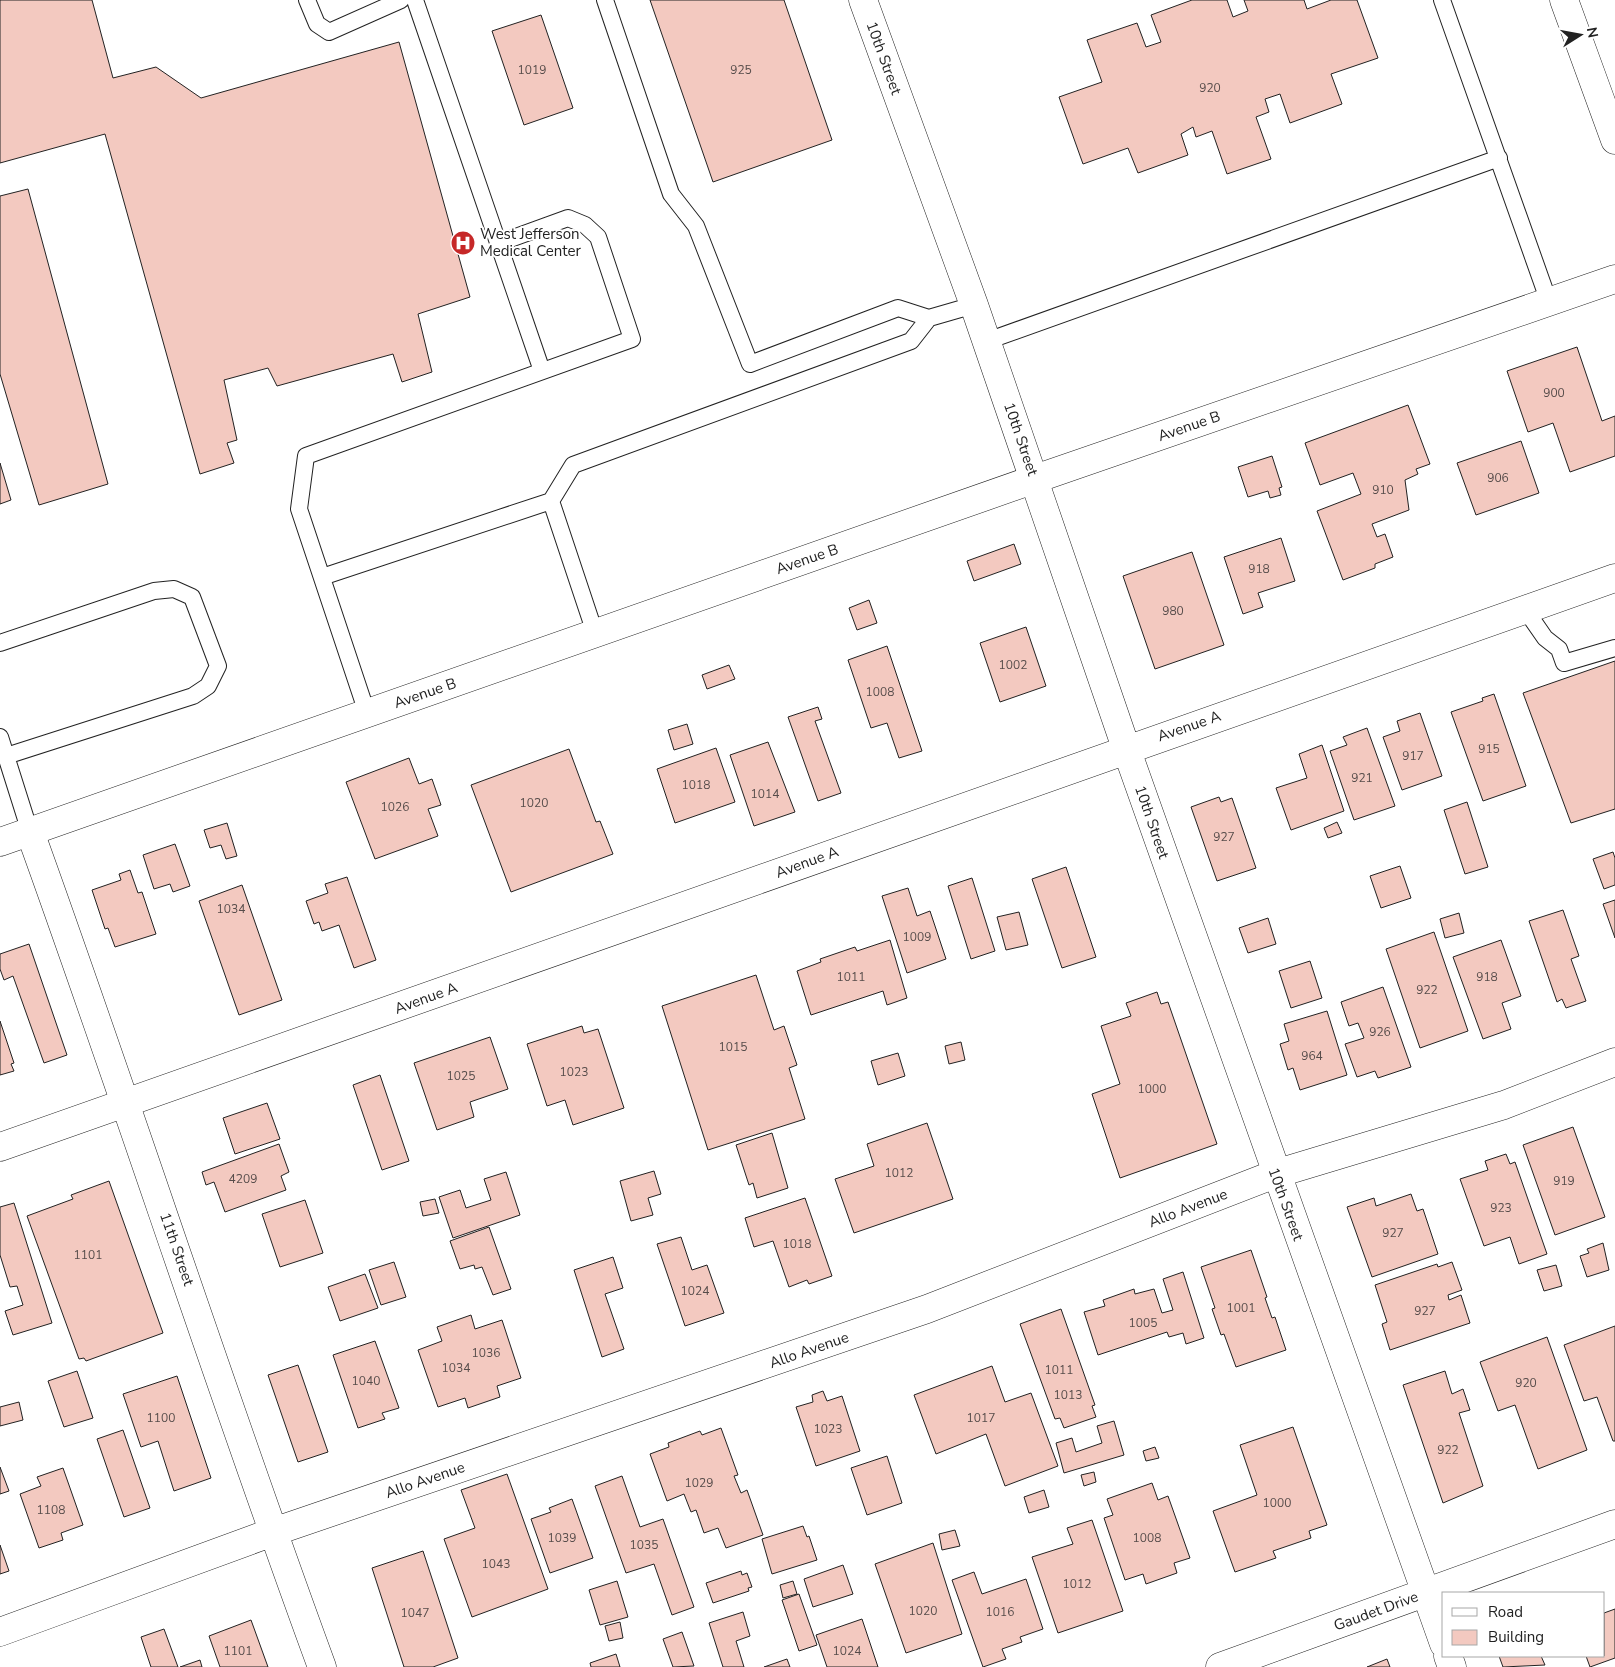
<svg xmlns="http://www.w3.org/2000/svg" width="1615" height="1667" font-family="'Nunito Sans',sans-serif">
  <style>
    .building { fill: #f3c9c0; stroke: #222 }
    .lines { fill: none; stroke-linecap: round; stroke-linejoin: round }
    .lane-casing { stroke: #222; stroke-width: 18 }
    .street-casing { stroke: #222; stroke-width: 29 }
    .secondary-casing { stroke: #222; stroke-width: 29 }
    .lane { stroke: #fff; stroke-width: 16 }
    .street { stroke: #fff; stroke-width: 28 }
    .secondary { stroke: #fff; stroke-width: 28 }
    .labels { text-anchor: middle; stroke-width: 4; stroke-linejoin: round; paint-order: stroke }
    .number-label { font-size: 12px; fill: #564c4a }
    .street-label { font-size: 15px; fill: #222; stroke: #fff }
    .poi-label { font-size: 15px; fill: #222; stroke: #fff; text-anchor: start }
  </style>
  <rect width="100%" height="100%" fill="#fff"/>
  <!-- building -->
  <path class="building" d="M0 0H92L113 78 156 67 201 98 399 42 470 297 418 314 432 372 402 382 393 354 277 386 268 368 224 380 237 440 227 443 234 463 200 474 105 134 0 163Z
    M650 0H784L832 140 713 182Z
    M1192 0H1227L1233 17 1248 11 1244 0H1304L1307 9 1331 0H1357L1378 58 1331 74 1342 104 1290 123 1280 94 1265 99 1269 112 1256 117 1271 159 1227 174 1212 131 1196 137 1193 127 1181 134 1188 155 1138 173 1128 148 1083 164 1059 97 1102 82 1087 40 1137 23 1146 47 1161 42 1151 15Z
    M541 15 573 108 524 125 492 31Z
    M28 189 108 484 39 505 0 374V196Z
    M1577 347 1602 421 1615 416V456L1570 472 1553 423 1528 432 1507 371Z
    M1408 405 1430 464 1416 469 1418 474 1405 480 1409 510 1372 524 1377 537 1385 534 1393 557 1375 564V568L1343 580 1317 511 1361 494 1353 473 1320 485 1305 443Z
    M1521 441 1539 493 1476 515 1457 463Z
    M1272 456 1282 487 1279 488 1281 495 1270 498 1268 491 1248 497 1238 467Z
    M0 463 11 500 0 504Z
    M1281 538 1295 581 1258 593 1263 607 1243 614 1224 557Z
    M1014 544 1021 564 974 581 967 561Z
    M1192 552 1224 645 1155 669 1123 576Z
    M869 600 877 623 857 630 849 608Z
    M1026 627 1046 686 1000 702 980 643Z
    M887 646 922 751 899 758 887 723 871 728 848 660Z
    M1615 661V809L1571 823 1523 693Z
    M729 665 735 679 707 689 702 675Z
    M1494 694 1526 786 1483 801 1451 712 1483 701 1482 698Z
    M818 707 822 719 815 721 841 793 818 801 788 717Z
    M1420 713 1442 776 1402 790 1383 737 1400 731 1397 721Z
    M687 724 693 744 674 750 668 730Z
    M1367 728 1395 806 1354 820 1330 751 1347 745 1343 737Z
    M768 742 795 812 754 826 730 755Z
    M1322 745 1344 811 1291 830 1276 788 1307 778 1299 754Z
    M716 748 735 802 675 823 657 769Z
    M569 749 596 822 600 821 613 854 511 892 471 785Z
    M409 758 419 784 432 779 441 805 428 809 438 836 375 859 346 782Z
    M1219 797 1221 802 1232 798 1256 868 1217 881 1191 807Z
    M1467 802 1488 867 1465 874 1444 810Z
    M1337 822 1342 833 1328 838 1324 828Z
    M227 823 237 856 226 859 221 845 210 848 204 830Z
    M175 844 190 886 173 892 170 884 154 889 143 855Z
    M1613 852 1615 858V885L1604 889 1593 859Z
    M1400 866 1411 898 1381 908 1370 876Z
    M1066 867 1096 957 1062 968 1032 879Z
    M130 870 138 893 142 892 156 934 115 947 108 928 105 929 92 890 121 880 119 874Z
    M347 877 376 960 354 968 339 925 322 931 319 922 314 924 306 901 328 893 325 884Z
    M972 878 995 951 971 959 948 886Z
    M242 885 282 1000 239 1015 199 901Z
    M908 888 917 916 930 911 946 959 907 973 882 896Z
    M1615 900V938L1603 904Z
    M1563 910 1579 956 1571 959 1586 1001 1566 1008 1562 999 1557 1002 1529 921Z
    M1019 912 1028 945 1006 950 997 917Z
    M1459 913 1464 933 1445 938 1440 919Z
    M1268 918 1276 944 1248 953 1239 928Z
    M1434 932 1468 1031 1420 1048 1386 949Z
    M890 940 907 998 887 1005 883 991 811 1015 797 971 821 962 820 959 855 947 857 951Z
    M1501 940 1521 996 1502 1003 1511 1029 1483 1039 1453 957Z
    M29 944 67 1055 44 1063 13 976 4 980 0 969V954Z
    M1310 961 1322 998 1291 1008 1279 971Z
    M756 975 774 1030 784 1026 797 1065 789 1068 805 1119 708 1150 662 1006Z
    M1383 987 1411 1067 1378 1078 1375 1071 1357 1077 1345 1044 1364 1038 1358 1023 1349 1026 1341 1002Z
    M1157 992 1161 1004 1168 1002 1217 1144 1120 1178 1092 1094 1120 1084 1101 1026 1131 1016 1126 1003Z
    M1327 1011 1347 1075 1300 1090 1293 1068 1288 1070 1280 1044 1289 1041 1284 1024Z
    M0 1021 14 1063 11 1064 14 1071 0 1075Z
    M582 1026 584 1033 598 1029 624 1108 573 1125 565 1100 547 1106 527 1044Z
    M490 1037 508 1089 470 1102 474 1117 437 1130 414 1063Z
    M961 1042 965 1060 949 1064 945 1046Z
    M898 1053 905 1076 878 1085 871 1061Z
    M380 1075 409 1161 382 1170 353 1085Z
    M267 1103 280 1139 235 1154 223 1118Z
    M927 1123 953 1199 854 1233 835 1179 874 1166 867 1144Z
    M1573 1127 1605 1217 1555 1235 1523 1145Z
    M772 1133 788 1188 757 1198 753 1183 749 1185 736 1145Z
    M279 1144 289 1172 281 1176 286 1190 225 1212 214 1182 206 1185 202 1172Z
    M1506 1154 1510 1164 1515 1162 1547 1254 1519 1264 1510 1237 1484 1246 1460 1179 1488 1170 1485 1161Z
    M654 1171 661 1194 648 1198 653 1215 631 1221 620 1181Z
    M506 1172 520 1215 453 1238 439 1197 460 1190 466 1208 491 1200 484 1179Z
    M109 1181 163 1333 86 1361 84 1358 79 1359 27 1216 73 1199 71 1195Z
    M1411 1194 1417 1211 1423 1209 1438 1254 1372 1277 1347 1207 1374 1198 1376 1206Z
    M805 1198 832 1276 809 1284 807 1280 789 1287 773 1241 754 1247 745 1218Z
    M435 1199 439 1213 423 1216 420 1202Z
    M305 1200 323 1253 280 1267 262 1214Z
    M14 1203 52 1323 13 1335 5 1311 23 1305 17 1286 10 1287 0 1255V1207Z
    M489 1227 511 1289 493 1295 482 1267 475 1269 474 1265 460 1269 450 1241Z
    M681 1237 692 1270 707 1265 724 1313 685 1326 657 1244Z
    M1603 1243 1609 1270 1587 1277 1580 1256 1589 1253 1587 1249Z
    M1251 1250 1267 1297 1265 1298 1272 1318 1275 1317 1286 1350 1236 1367 1224 1334 1221 1335 1212 1309 1215 1308 1201 1267Z
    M613 1257 623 1288 605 1294 624 1349 602 1357 574 1270Z
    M394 1262 406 1297 381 1305 369 1270Z
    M1452 1262 1462 1290 1448 1295 1449 1300 1461 1295 1470 1323 1390 1350 1382 1324 1387 1322 1375 1285 1437 1264 1438 1267Z
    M1556 1265 1562 1286 1544 1291 1537 1270Z
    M1183 1272 1204 1338 1186 1344 1183 1333 1169 1337 1167 1332 1098 1355 1084 1312 1105 1306 1103 1300 1134 1289 1135 1294 1154 1289 1162 1313 1173 1310 1163 1279Z
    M365 1274 378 1308 340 1321 328 1287Z
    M1061 1309 1095 1405 1092 1406 1096 1417 1064 1428 1060 1418 1055 1419 1020 1324Z
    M471 1315 475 1329 502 1320 521 1378 497 1386 500 1397 468 1408 465 1398 438 1407 418 1350 442 1341 437 1327Z
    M1615 1326V1441H1613L1597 1397 1584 1401 1564 1345Z
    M1547 1337 1587 1450 1538 1469 1515 1405 1498 1411 1480 1362Z
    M375 1341 399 1408 382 1413 385 1419 358 1428 333 1355Z
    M298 1365 328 1452 298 1462 268 1375Z
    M992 1366 1005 1402 1031 1393 1058 1466 1005 1486 986 1434 936 1454 914 1395Z
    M77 1371 93 1418 64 1427 48 1381Z
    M1445 1371 1452 1394 1463 1389 1470 1410 1459 1413 1483 1486 1443 1503 1403 1385Z
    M177 1376 211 1478 174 1491 158 1441 141 1447 123 1394Z
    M823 1391 827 1401 842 1396 860 1451 816 1466 796 1407 813 1402 812 1395Z
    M19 1402 23 1420 0 1426V1407Z
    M1114 1421 1124 1455 1064 1473 1056 1443 1072 1438 1076 1452 1102 1443 1097 1426Z
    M1293 1427 1327 1525 1309 1531 1311 1538 1273 1551 1276 1558 1235 1572 1213 1511 1257 1495 1240 1445Z
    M721 1428 738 1475 734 1476 741 1493 747 1490 763 1535 726 1548 718 1528 704 1533 696 1510 691 1512 684 1494 667 1501 650 1454 669 1447 668 1443 700 1431 702 1435Z
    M123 1430 150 1508 124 1517 97 1439Z
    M1155 1447 1159 1458 1146 1461 1143 1451Z
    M887 1456 902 1503 867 1515 851 1468Z
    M0 1467 9 1491 0 1494Z
    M63 1468 83 1525 61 1533 63 1540 39 1548 20 1494 41 1486 37 1477Z
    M1094 1472 1096 1482 1084 1486 1081 1475Z
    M507 1474 548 1589 472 1617 444 1539 475 1528 461 1490Z
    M622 1476 640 1527 663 1519 694 1607 672 1615 654 1564 626 1573 595 1486Z
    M1152 1483 1158 1500 1168 1496 1190 1558 1174 1563 1177 1573 1146 1584 1143 1574 1125 1580 1104 1518 1113 1515 1107 1499Z
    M1044 1490 1049 1507 1029 1513 1024 1497Z
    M572 1499 593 1558 550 1573 531 1519 551 1512 549 1508Z
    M1092 1520 1123 1611 1058 1633 1032 1557 1073 1544 1067 1528Z
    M803 1526 807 1537 809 1536 817 1560 772 1574 762 1539Z
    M955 1530 960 1546 942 1550 939 1534Z
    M933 1543 962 1634 906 1653 875 1564Z
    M0 1545 9 1571 0 1574Z
    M423 1551 458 1658 433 1667H404L372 1568Z
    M843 1565 853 1594 813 1607 804 1579Z
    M741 1571 742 1575 747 1573 752 1587 748 1588 749 1591 713 1603 706 1583Z
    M974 1572 982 1594 1026 1579 1043 1629 1020 1637 1022 1642 1002 1649 1006 1659 983 1667 952 1580Z
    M617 1581 628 1617 600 1625 589 1590Z
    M793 1581 797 1594 783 1598 780 1585Z
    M799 1594 817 1645 799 1651 782 1600Z
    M1615 1609V1658L1590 1667 1586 1656H1604V1613Z
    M743 1612 750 1636 736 1641 744 1667H723L709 1623Z
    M862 1619 878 1667H827L816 1635Z
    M251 1620 268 1667H220L209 1636Z
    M620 1622 623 1638 609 1641 605 1626Z
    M164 1629 178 1667H151L141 1637Z
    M682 1632 694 1666 673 1667 663 1639Z
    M616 1654 620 1667H591L590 1663Z
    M1499 1656H1541L1545 1665 1503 1667Z
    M787 1659 790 1667H764Z
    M1387 1659 1390 1667H1367Z
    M200 1660 202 1667H180Z"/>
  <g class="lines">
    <defs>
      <path id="lane" d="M307 0 317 24 329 32 401 0
        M415 0 542 371
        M605 0 671 194 696 226 750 364 898 308 929 318
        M1442 0 1549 302
        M987 341 1499 158
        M551 501 573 465 911 341 929 318 974 305
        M322 577 551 501 595 633
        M1525 609 1545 638 1559 649 1564 663 1615 648
        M0 643 154 591 174 589 192 597 218 666 208 686 193 696 6 756
        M367 713 299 509 306 456 632 339 598 237 585 225 568 218 499 243
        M0 737 30 832"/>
      <path id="street" d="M863 0 974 305 1126 748 1444 1644
        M30 832C130 1109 220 1390 322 1667
        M0 1147 1615 578
        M0 1632 273 1532 927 1309 1275 1174 1504 1105 1615 1062
        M1448 1656 1452 1667
        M1220 1667 1615 1524"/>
      <path id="secondary" d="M1564 0 1615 140
        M0 842 1035 479 1615 279"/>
    </defs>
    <!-- lane casing -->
    <use href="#lane" class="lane-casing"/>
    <!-- street casing -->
    <use href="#street" class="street-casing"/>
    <!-- secondary casing -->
    <use href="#secondary" class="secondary-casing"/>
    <!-- lane -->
    <use href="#lane" class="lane"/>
    <!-- street -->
    <use href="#street" class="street"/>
    <!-- secondary -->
    <use href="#secondary" class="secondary"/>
  </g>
  <!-- icons -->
  <defs>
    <symbol id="hospital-disc" viewBox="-11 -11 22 22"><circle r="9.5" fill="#c62828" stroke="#fff"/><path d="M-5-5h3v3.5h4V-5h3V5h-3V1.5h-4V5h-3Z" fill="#fff"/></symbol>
  </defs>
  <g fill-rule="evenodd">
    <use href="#hospital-disc" x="449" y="229" width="28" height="28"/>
  </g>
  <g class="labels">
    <!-- number labels -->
    <g class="number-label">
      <text x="532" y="74">1019</text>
      <text x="741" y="74">925</text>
      <text x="1210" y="92">920</text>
      <text x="1554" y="397">900</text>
      <text x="1498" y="482">906</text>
      <text x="1383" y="494">910</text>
      <text x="1259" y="573">918</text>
      <text x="1173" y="615">980</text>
      <text x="1013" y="669">1002</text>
      <text x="880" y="696">1008</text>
      <text x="1489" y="753">915</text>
      <text x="1413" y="760">917</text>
      <text x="1362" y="782">921</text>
      <text x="696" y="789">1018</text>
      <text x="765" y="798">1014</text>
      <text x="534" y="807">1020</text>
      <text x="395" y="811">1026</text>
      <text x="1224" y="841">927</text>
      <text x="231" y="913">1034</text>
      <text x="917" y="941">1009</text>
      <text x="851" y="981">1011</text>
      <text x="1487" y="981">918</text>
      <text x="1427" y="994">922</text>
      <text x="1380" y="1036">926</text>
      <text x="733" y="1051">1015</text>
      <text x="1312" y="1060">964</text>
      <text x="574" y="1076">1023</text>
      <text x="461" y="1080">1025</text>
      <text x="1152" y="1093">1000</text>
      <text x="899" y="1177">1012</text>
      <text x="243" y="1183">4209</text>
      <text x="1564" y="1185">919</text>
      <text x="1501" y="1212">923</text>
      <text x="1393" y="1237">927</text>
      <text x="797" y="1248">1018</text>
      <text x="88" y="1259">1101</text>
      <text x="695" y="1295">1024</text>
      <text x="1241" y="1312">1001</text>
      <text x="1425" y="1315">927</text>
      <text x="1143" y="1327">1005</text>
      <text x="486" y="1357">1036</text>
      <text x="456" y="1372">1034</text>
      <text x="1059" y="1374">1011</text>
      <text x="366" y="1385">1040</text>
      <text x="1526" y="1387">920</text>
      <text x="1068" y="1399">1013</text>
      <text x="161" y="1422">1100</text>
      <text x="981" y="1422">1017</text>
      <text x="828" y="1433">1023</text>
      <text x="1448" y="1454">922</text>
      <text x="699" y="1487">1029</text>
      <text x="1277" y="1507">1000</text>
      <text x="51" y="1514">1108</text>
      <text x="562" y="1542">1039</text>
      <text x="1147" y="1542">1008</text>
      <text x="644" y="1549">1035</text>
      <text x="496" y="1568">1043</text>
      <text x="1077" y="1588">1012</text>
      <text x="923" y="1615">1020</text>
      <text x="1000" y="1616">1016</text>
      <text x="415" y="1617">1047</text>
      <text x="238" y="1655">1101</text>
      <text x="847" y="1655">1024</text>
    </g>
    <!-- street labels -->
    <g class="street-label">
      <text transform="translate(884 58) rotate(70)" y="5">10th Street</text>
      <text transform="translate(1189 426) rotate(-19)" y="5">Avenue B</text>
      <text transform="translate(1021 439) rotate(71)" y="5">10th Street</text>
      <text transform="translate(807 559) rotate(-19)" y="5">Avenue B</text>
      <text transform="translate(425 693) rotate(-19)" y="5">Avenue B</text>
      <text transform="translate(1189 726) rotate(-19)" y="5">Avenue A</text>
      <text transform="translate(1152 822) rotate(71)" y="5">10th Street</text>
      <text transform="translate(807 862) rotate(-20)" y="5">Avenue A</text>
      <text transform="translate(426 998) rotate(-20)" y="5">Avenue A</text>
      <text transform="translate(1286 1204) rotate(70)" y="5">10th Street</text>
      <text transform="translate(1188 1208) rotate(-21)" y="5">Allo Avenue</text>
      <text transform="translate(177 1249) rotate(71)" y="5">11th Street</text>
      <text transform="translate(809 1350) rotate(-19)" y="5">Allo Avenue</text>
      <text transform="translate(425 1480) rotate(-19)" y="5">Allo Avenue</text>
      <text transform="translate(1376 1611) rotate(-20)" y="5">Gaudet Drive</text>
    </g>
    <!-- poi labels -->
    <g class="poi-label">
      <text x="480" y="239">West Jefferson<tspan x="480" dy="17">Medical Center</tspan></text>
    </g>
  </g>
  <!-- legend -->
  <rect x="1442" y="1592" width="162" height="65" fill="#ffffff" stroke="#a7a7a7"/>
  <rect x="1452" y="1608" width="25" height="8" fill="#ffffff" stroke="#a7a7a7"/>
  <text x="1488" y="1617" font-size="15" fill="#222222">Road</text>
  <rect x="1452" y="1630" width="25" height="15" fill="#f3c9c0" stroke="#a7a7a7"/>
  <text x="1488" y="1642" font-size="15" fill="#222222">Building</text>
  <!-- north arrow -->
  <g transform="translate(1580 35) rotate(79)" stroke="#ffffff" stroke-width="4" paint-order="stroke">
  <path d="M0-4L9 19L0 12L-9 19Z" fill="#222222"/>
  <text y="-8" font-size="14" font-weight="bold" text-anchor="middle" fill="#222222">N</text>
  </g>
</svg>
